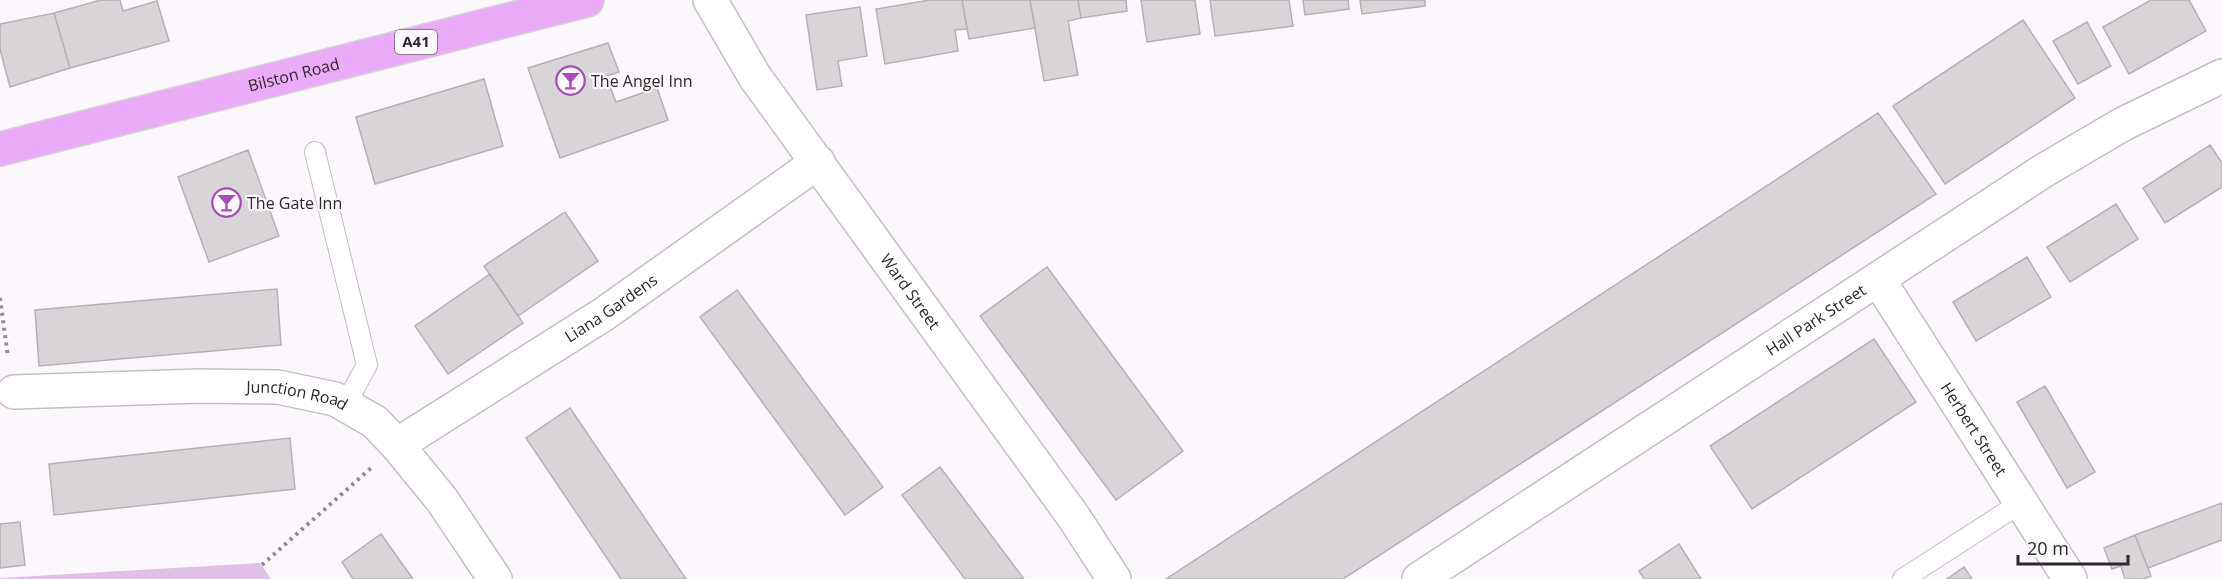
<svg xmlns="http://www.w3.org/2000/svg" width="2222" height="579" font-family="'Open Sans',sans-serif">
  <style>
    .green { fill: #e0c0e6 }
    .building { fill: #d8d4d8; stroke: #b4b0b4; stroke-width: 1.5 }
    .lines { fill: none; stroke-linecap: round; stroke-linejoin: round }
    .lane-casing { stroke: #c3bfc3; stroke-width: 22 }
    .street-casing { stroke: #c3bfc3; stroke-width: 36 }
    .highway-casing { stroke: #d5d4d5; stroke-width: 36 }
    .path { stroke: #8f8c90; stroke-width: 4; stroke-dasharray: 3 4.5; stroke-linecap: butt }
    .lane { stroke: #fff; stroke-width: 20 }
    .street { stroke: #fff; stroke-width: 33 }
    .highway { stroke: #ebabf8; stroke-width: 33 }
    .labels { text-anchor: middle; stroke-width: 4.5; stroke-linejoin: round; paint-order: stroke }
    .shield { fill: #fbf7fc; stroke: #69676a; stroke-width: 1.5 }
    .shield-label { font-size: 15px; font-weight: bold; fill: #2b292b }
    .street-label { font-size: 16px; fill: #2b292b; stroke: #fbf7fc }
    .poi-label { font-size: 16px; fill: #2b292b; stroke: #fbf7fc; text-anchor: start }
  </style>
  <rect width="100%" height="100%" fill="#fbf7fc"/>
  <!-- green -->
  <path class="green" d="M260 563 271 579H0V578Z"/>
  <!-- building -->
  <path class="building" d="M101 0H120L123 11 157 1 169 41 70 68 54 13Z
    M930 0H962L967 29 955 30 958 51 885 64 876 9Z
    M962 0H1030L1035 28 969 39Z
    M1030 0H1078L1081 18 1068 21 1078 75 1044 81Z
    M1078 0H1126L1127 11 1081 18Z
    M1141 0H1195L1200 34 1147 42Z
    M1210 0H1289L1293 26 1215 36Z
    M1303 0H1348L1349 9 1305 15Z
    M1360 0H1425V6L1362 14Z
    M2151 0H2189L2206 31 2129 74 2103 27Z
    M860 7 867 56 838 61 842 86 817 90 806 15Z
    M54 13 70 68 10 87 0 49V24Z
    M2023 20 2075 98 1945 184 1893 106Z
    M2087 22 2111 66 2078 84 2053 41Z
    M608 43 619 72 606 76 616 102 657 88 668 120 560 158 528 68Z
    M484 79 503 146 375 184 356 117Z
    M1878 113 1936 194 1343 579H1166Z
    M2210 145 2222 163V187L2165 223 2143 188Z
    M248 150 279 236 209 262 178 177Z
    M2116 204 2138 239 2070 282 2047 247Z
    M565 212 598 261 518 316 484 266Z
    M2027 257 2051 297 1976 341 1953 302Z
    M1047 267 1183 451 1116 500 980 316Z
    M490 274 523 323 448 374 415 326Z
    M277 289 281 345 39 366 35 310Z
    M737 290 883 487 845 515 700 317Z
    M1874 339 1916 402 1752 509 1710 446Z
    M2045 386 2095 472 2067 488 2017 402Z
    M570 408 686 579H621L526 438Z
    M290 438 295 489 54 515 49 464Z
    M940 467 1024 579H965L902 495Z
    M2222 503V540L2148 568 2135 535Z
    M20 522 25 565 0 568V524Z
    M381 534 413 579H353L342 562Z
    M2135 535 2151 576 2144 579H2125L2121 566 2112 569 2104 548Z
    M1679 544 1701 579H1644L1639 571Z
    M1964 567 1972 579H1947Z"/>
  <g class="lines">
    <defs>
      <path id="lane" d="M315 152 367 365 345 405
        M1903 579 2022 502"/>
      <g id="street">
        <path id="s1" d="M710 0 755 77 1073 516 1114 579"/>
        <path id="s2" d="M1878 279 2070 579"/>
        <path id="s3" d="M14 392 200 386 278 387 335 399 375 422 397 445 442 500 495 579"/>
        <path id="s4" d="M397 445 604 314 818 162"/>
        <path id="s5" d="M1419 579 2043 171 2123 124 2222 76"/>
      </g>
      <g id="highway">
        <path id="s6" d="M0 149 587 0"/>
      </g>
    </defs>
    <!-- lane casing -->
    <use href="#lane" class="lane-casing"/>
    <!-- street casing -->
    <use href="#street" class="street-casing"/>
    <!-- highway casing -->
    <use href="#highway" class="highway-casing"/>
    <!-- path -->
    <path class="path" d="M0 298 8 357
      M262 565 371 468"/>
    <!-- lane -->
    <use href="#lane" class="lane"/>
    <!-- street -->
    <use href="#street" class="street"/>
    <!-- highway -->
    <use href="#highway" class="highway"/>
  </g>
  <!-- icons -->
  <defs>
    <symbol id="bar-ring" viewBox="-11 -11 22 22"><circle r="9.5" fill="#fbf7fc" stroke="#a64db9" stroke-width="1.5"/><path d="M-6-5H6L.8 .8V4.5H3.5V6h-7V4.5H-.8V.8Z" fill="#a64db9"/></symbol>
  </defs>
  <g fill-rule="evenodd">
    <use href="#bar-ring" x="554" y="64" width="33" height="33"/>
    <use href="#bar-ring" x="210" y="186" width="33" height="33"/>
  </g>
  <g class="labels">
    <!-- shield labels -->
    <rect class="shield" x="395" y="30" width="42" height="24" rx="4.5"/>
    <g class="shield-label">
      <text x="416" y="47">A41</text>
    </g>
    <!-- street labels -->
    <g class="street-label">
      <text dy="6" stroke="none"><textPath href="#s6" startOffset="303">Bilston Road</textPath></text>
      <text dy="6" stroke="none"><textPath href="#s1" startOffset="354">Ward Street</textPath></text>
      <text dy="6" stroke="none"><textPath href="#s4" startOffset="254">Liana Gardens</textPath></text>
      <text dy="6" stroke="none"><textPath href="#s5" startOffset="474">Hall Park Street</textPath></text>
      <text dy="6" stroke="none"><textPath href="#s3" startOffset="284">Junction Road</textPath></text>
      <text dy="6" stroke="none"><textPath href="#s2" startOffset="178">Herbert Street</textPath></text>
    </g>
    <!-- poi labels -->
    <g class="poi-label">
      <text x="591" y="87">The Angel Inn</text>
      <text x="247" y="209">The Gate Inn</text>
    </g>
  </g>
  <!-- scale -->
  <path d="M2018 555v9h110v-9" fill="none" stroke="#2b292b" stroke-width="3"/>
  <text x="2027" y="555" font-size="18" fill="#2b292b" stroke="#fbf7fc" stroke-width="4.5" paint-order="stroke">20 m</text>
</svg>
